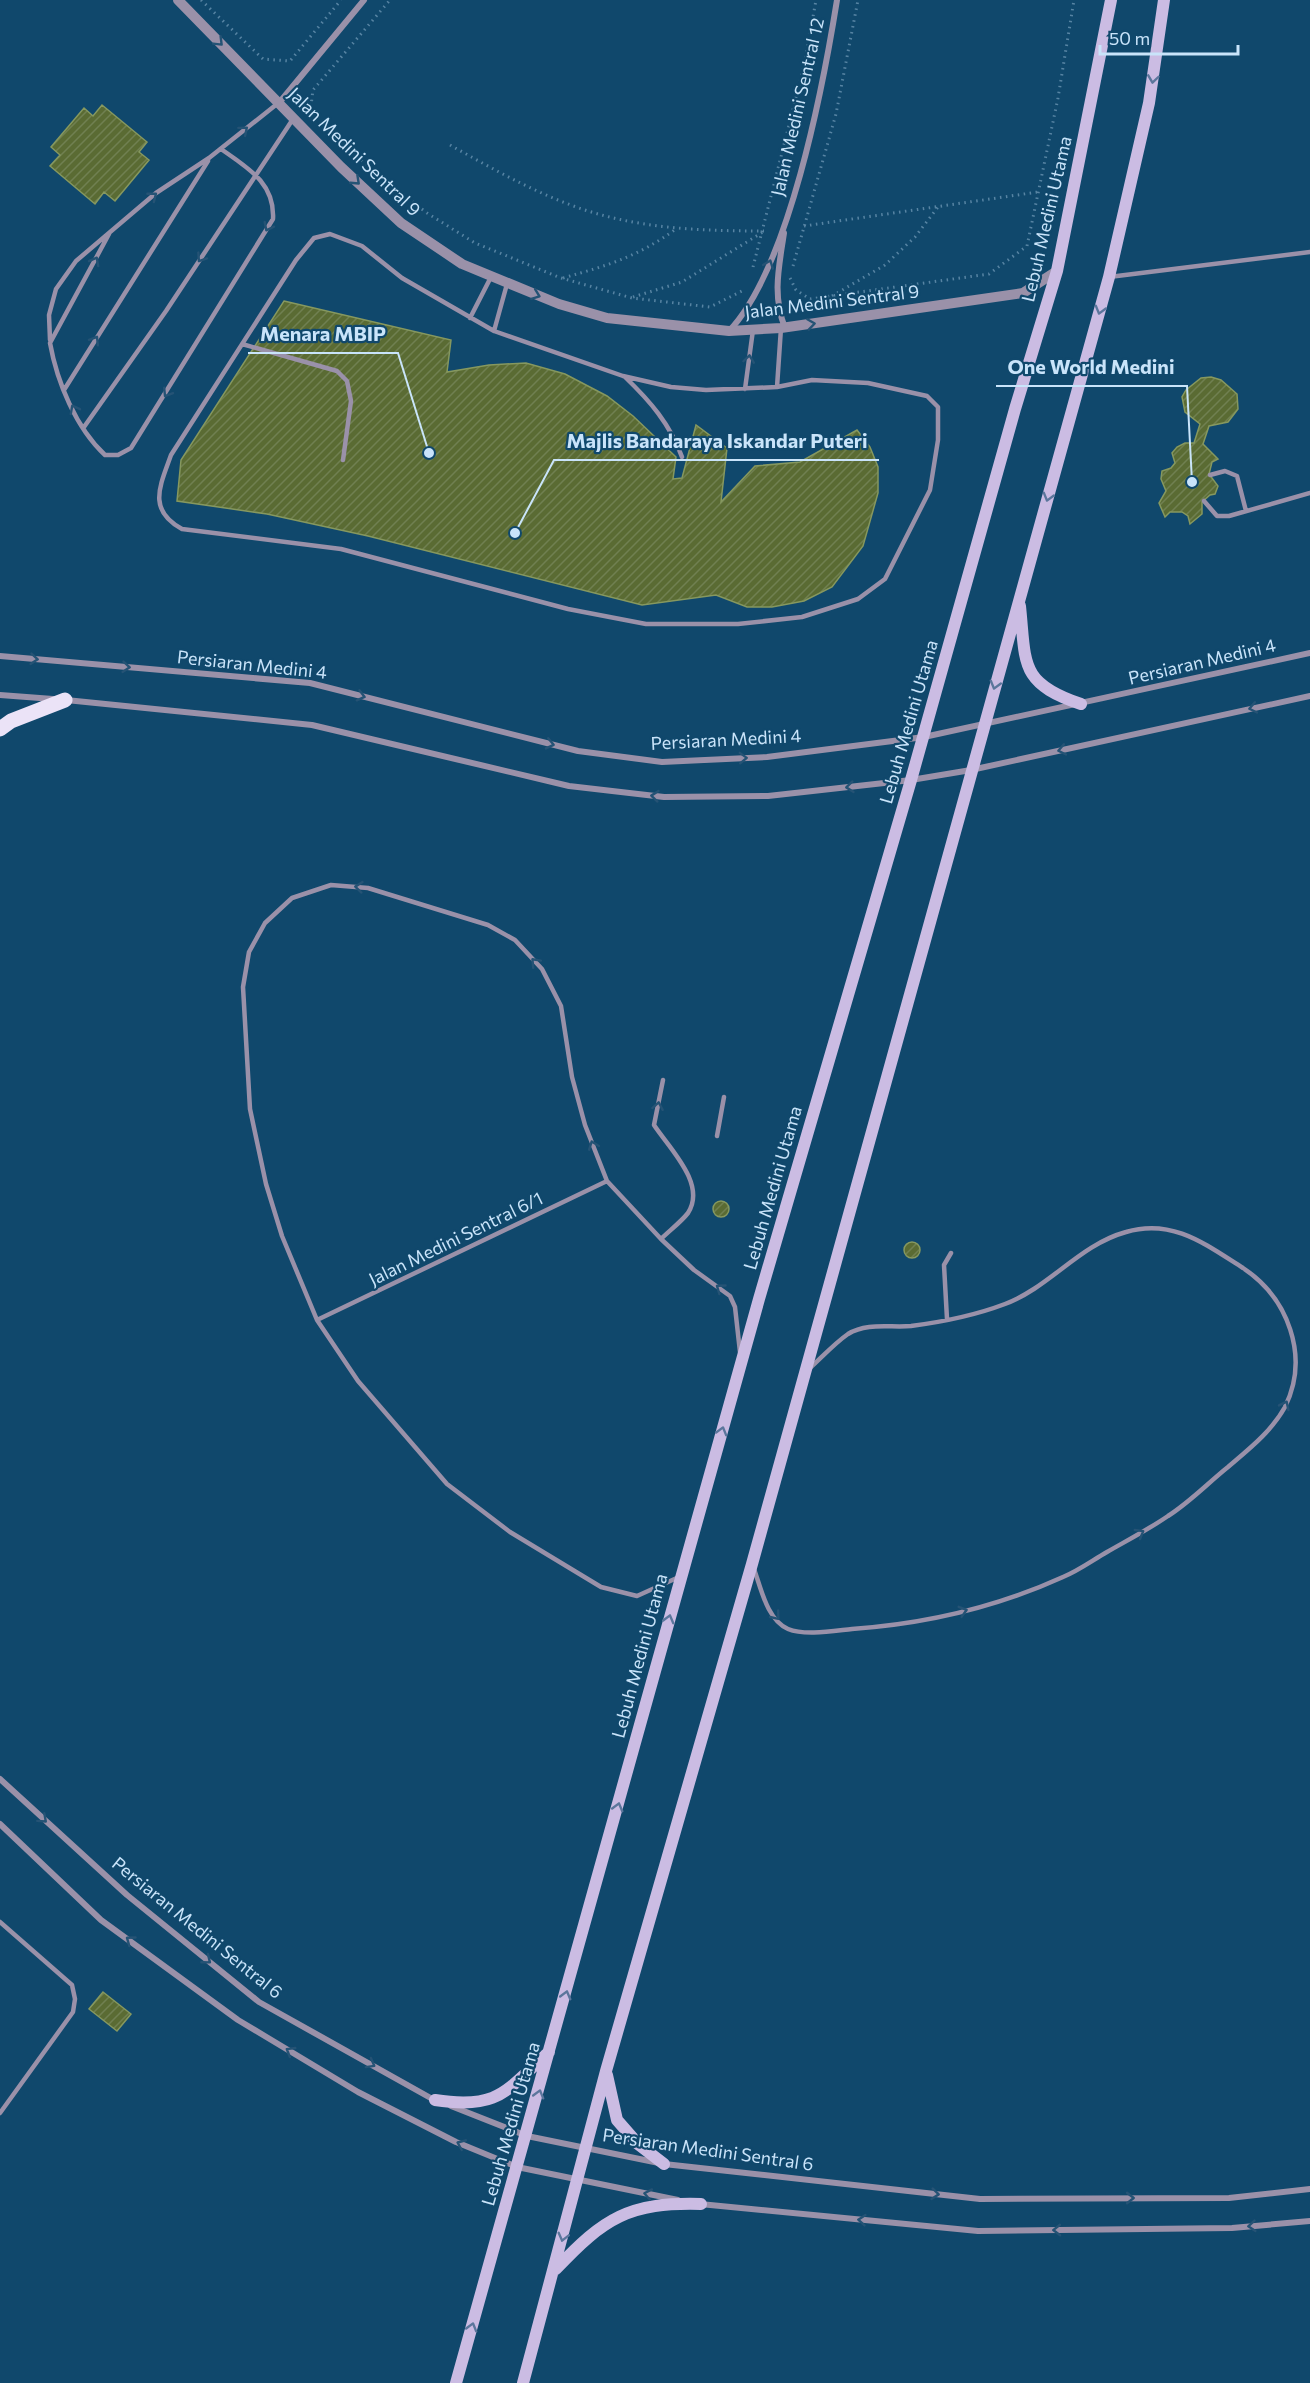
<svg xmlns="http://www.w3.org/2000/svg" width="1310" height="2383" font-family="Commissioner,sans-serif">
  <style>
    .building { fill: url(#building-hatch); stroke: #86985f; stroke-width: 1.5 }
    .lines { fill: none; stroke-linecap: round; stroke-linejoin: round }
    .path { stroke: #5784a3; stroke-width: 3; stroke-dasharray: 1.5 4.5; stroke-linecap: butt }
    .service { stroke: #9a91a9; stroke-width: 4.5 }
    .minor { stroke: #9a91a9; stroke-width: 6 }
    .tertiary { stroke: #9a91a9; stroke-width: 10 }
    .secondary { stroke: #cbbce3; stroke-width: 12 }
    .primary { stroke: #ebe3f7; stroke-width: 15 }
    .oneway { stroke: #255375 }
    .oneway2 { stroke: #5b769c }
    .labels { text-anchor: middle; stroke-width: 4.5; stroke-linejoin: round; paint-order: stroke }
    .street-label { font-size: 18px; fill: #c9e4fa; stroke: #10486c }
    .leader { fill: none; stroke: #c9e4fa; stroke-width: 2 }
    .callout-dot { fill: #c9e4fa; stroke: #10486c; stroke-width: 2 }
    .callout-label { font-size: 20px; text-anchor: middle; font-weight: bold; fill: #c9e4fa; stroke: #10486c; stroke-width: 4.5; stroke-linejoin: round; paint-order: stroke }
  </style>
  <defs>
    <pattern id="building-hatch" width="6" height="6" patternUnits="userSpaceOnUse" patternTransform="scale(1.5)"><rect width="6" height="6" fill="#5a6b33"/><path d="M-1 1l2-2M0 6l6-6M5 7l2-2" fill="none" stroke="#708051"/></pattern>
  </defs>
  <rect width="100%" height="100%" fill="#10486c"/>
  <!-- building -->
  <path class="building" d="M102 105 147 142 139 152 149 160 115 201 104 192 95 204 50 166 60 155 51 147 84 108 93 116Z
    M284 301 451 340 447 372 489 365 526 363 565 374 607 396 633 416 676 457 673 479 682 478 696 425 727 448 721 502 755 466 800 462 857 430 870 447 878 467V493L863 546 832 587 804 601 772 607H747L716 595 642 605 368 536 267 514 177 501 181 460Z
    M1211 377 1221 380 1237 394 1238 409 1228 422 1209 426 1203 444 1218 459 1212 462 1209 474 1218 486 1215 494 1210 495 1202 502V514L1190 524 1188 516 1182 512H1170L1165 517 1159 503 1166 491 1161 479 1162 471 1171 468 1175 463 1172 453 1177 447 1185 443H1194L1200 424 1185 412 1182 397 1186 390 1201 378Z
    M713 1209a8 8 0 1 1 16 0a8 8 0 1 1-16 0Z
    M904 1250a8 8 0 1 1 16 0a8 8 0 1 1-16 0Z
    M103 1992 131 2014 117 2031 89 2009Z"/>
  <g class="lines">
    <!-- path -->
    <path class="path" d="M201 0 263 59 290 61 341 0
      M310 113 313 90 390 0
      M330 132 380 177 427 213 475 243 561 278 632 298 710 307 742 291
      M450 145C493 169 535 193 582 209 641 229 703 231 764 231
      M804 226 1038 192
      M793 266 836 114 858 0
      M753 267 805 62 816 0
      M563 278C609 265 637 257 676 229
      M790 278 796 290 810 299 831 296 989 274 1027 246 1058 98 1074 0
      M832 296 885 265 915 237 938 207
      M633 297 682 282 763 232"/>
    <!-- service -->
    <path class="service" d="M109 234 50 343C57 382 76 428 105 455H118L131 448 273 219C275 183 248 168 221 149
      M330 234 362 246 402 278 494 331 623 376 671 387 706 390 777 387 812 380 868 383 927 396 938 407V440L930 490 885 579 858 599 802 617 738 624H646L568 609 341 549 182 529C147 510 160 486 171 455L296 260 314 238Z
      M1109 277 1310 252
      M470 318 491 277
      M494 331 507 284
      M50 340 49 315 56 289 76 261 156 193 209 158 277 104
      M242 344 337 371 347 381 351 401 343 460
      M625 377C650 401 670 424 682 457
      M777 387 781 328
      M745 389 753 330
      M64 390 208 161
      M84 427 166 311 293 119
      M1210 475 1225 471 1237 476 1246 511
      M1204 501 1217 516H1229L1310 493
      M717 1136 724 1097
      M661 1239C669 1231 681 1222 688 1213 707 1184 669 1148 654 1125L663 1080
      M947 1319 944 1265 951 1253
      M317 1320 607 1181
      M754 1569C761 1588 767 1620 788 1629 805 1636 833 1631 852 1629 924 1624 997 1607 1063 1577 1078 1571 1093 1560 1107 1552 1128 1540 1149 1529 1168 1516 1190 1502 1208 1483 1228 1467 1249 1449 1271 1432 1285 1407 1310 1356 1288 1298 1243 1268 1205 1244 1172 1218 1126 1232 1079 1245 1050 1287 1005 1304 976 1315 942 1322 911 1326 891 1328 867 1322 848 1334 835 1343 822 1357 810 1368
      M679 1577 637 1596 601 1587 510 1532 447 1484 358 1381 317 1320 282 1236 266 1184 250 1109 243 987 249 952 265 923 292 898 331 885 368 888 488 925 515 940 542 969 561 1006 572 1077 585 1125 607 1181 661 1239 694 1270 730 1296 735 1307 740 1352
      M0 1922 72 1985 75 1999 73 2012 0 2113"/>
    <!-- minor -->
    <path class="minor" d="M279 103 364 0
      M784 233C779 267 772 295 785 328
      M729 331C789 268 823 87 837 0
      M0 656 310 683 578 751 662 762 767 757 924 737 1310 653
      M0 695 53 699
      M66 700 312 725 569 786 664 797 768 796 911 780 971 770 1310 696
      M0 1779 127 1895 259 2002 436 2101
      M0 1824 101 1920 238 2020 358 2092 456 2142 517 2167 678 2200
      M451 2106 527 2136 664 2164 980 2199 1229 2198 1310 2189
      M700 2204 978 2231 1232 2228 1310 2221"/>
    <!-- tertiary -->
    <path class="tertiary" d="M178 0 341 167 401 223 462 264 559 304 607 318 729 331 781 328 1023 293 1057 271"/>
    <!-- secondary -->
    <path class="secondary" d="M1020 606C1026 664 1019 683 1081 704
      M607 2075 617 2120 638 2144 664 2164
      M435 2100C500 2110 506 2090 549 2052
      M556 2269C604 2218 629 2202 701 2204
      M456 2383 759 1299 911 780 1015 409 1057 271 1111 0
      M523 2383 606 2071 752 1564 1109 277 1149 103 1164 0"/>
    <!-- primary -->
    <path class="primary" d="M0 729 11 721 65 700"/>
  </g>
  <!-- one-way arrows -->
  <defs><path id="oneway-chevron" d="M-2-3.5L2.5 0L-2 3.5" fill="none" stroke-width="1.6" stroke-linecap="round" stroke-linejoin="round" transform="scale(1.5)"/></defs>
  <g class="oneway">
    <use href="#oneway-chevron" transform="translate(219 42) rotate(45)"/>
    <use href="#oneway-chevron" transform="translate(244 130) rotate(-40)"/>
    <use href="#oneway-chevron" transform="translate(356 181) rotate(43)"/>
    <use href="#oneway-chevron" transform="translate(153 196) rotate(-38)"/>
    <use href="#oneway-chevron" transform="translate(268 227) rotate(117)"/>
    <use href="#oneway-chevron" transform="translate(201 258) rotate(124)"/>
    <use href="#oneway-chevron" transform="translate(95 261) rotate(-62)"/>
    <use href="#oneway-chevron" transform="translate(769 264) rotate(-69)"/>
    <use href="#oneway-chevron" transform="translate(536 295) rotate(21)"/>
    <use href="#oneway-chevron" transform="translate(811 324) rotate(-8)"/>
    <use href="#oneway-chevron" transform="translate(95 340) rotate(-58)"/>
    <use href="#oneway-chevron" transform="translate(749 359) rotate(-82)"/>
    <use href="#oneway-chevron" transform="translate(167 393) rotate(122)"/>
    <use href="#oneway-chevron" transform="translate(74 409) rotate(-118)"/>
    <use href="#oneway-chevron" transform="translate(34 659) rotate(5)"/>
    <use href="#oneway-chevron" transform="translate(126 667) rotate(5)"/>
    <use href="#oneway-chevron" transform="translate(361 696) rotate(15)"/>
    <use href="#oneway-chevron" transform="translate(1253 708) rotate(168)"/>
    <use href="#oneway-chevron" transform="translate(550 744) rotate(13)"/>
    <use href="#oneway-chevron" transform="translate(1062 750) rotate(168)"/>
    <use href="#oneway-chevron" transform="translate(743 758) rotate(-2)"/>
    <use href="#oneway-chevron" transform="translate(850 787) rotate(174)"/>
    <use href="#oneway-chevron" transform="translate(655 796) rotate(-174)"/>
    <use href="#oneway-chevron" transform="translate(359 887) rotate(-174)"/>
    <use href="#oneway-chevron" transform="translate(535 962) rotate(-133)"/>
    <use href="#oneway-chevron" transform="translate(658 1106) rotate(-80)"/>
    <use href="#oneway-chevron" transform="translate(593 1145) rotate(-111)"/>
    <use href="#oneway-chevron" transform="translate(720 1288) rotate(-144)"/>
    <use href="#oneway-chevron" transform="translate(1285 1405) rotate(-64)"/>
    <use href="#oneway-chevron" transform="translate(1140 1533) rotate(-30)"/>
    <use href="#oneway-chevron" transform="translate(963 1611) rotate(-16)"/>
    <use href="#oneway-chevron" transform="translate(776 1616) rotate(51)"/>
    <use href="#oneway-chevron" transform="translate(43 1819) rotate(42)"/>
    <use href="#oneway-chevron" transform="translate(130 1940) rotate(-144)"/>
    <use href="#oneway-chevron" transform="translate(207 1960) rotate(39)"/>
    <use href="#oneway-chevron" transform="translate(290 2051) rotate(-149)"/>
    <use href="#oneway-chevron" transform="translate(371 2064) rotate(29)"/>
    <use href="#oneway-chevron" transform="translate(461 2144) rotate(-157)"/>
    <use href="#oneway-chevron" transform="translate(648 2194) rotate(-169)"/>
    <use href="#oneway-chevron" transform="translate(935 2194) rotate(6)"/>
    <use href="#oneway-chevron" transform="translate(1130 2198)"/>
    <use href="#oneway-chevron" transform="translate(862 2220) rotate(-175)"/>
    <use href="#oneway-chevron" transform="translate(1252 2226) rotate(175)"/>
    <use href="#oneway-chevron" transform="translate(1057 2230) rotate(179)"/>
  </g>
  <g class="oneway2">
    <use href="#oneway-chevron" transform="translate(1153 79) rotate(98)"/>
    <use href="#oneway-chevron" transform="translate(1100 310) rotate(106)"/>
    <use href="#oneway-chevron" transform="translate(1048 497) rotate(106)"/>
    <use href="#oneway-chevron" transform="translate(995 685) rotate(106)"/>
    <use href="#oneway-chevron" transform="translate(722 1431) rotate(-74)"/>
    <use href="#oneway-chevron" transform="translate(669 1619) rotate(-75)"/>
    <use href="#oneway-chevron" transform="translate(618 1807) rotate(-75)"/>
    <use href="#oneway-chevron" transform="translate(566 1995) rotate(-75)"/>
    <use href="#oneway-chevron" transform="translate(539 2094) rotate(-74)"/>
    <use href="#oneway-chevron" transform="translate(563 2237) rotate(104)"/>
    <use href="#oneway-chevron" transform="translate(472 2327) rotate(-74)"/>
  </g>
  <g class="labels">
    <!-- street labels -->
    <g class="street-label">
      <text transform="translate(798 107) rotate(-77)" y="6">Jalan Medini Sentral 12</text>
      <text transform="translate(354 152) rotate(44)" y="6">Jalan Medini Sentral 9</text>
      <text transform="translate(1047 219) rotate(-77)" y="6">Lebuh Medini Utama</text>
      <text transform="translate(832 302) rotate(-7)" y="6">Jalan Medini Sentral 9</text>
      <text transform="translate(1202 662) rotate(-13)" y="6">Persiaran Medini 4</text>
      <text transform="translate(252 665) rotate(6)" y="6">Persiaran Medini 4</text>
      <text transform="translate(909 722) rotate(-74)" y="6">Lebuh Medini Utama</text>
      <text transform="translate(726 740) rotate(-3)" y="6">Persiaran Medini 4</text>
      <text transform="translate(773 1188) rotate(-74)" y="6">Lebuh Medini Utama</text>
      <text transform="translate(456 1239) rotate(-26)" y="6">Jalan Medini Sentral 6/1</text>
      <text transform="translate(640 1656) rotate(-75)" y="6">Lebuh Medini Utama</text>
      <text transform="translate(197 1928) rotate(39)" y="6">Persiaran Medini Sentral 6</text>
      <text transform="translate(511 2124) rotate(-74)" y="6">Lebuh Medini Utama</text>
      <text transform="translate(708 2150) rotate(8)" y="6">Persiaran Medini Sentral 6</text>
    </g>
  </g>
  <!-- callouts -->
  <path class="leader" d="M429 453L398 353H248M1192 482L1187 386H996M515 533L554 460H879"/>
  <g class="callout-dot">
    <circle cx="429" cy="453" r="6"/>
    <circle cx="1192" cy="482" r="6"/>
    <circle cx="515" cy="533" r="6"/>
  </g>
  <g class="callout-label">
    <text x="323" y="341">Menara MBIP</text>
    <text x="1091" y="374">One World Medini</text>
    <text x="717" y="448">Majlis Bandaraya Iskandar Puteri</text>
  </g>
  <!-- scale -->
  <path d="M1100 45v9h138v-9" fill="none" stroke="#c9e4fa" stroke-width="3"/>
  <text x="1109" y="45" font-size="18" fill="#c9e4fa" stroke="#10486c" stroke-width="4.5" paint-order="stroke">50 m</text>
</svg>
